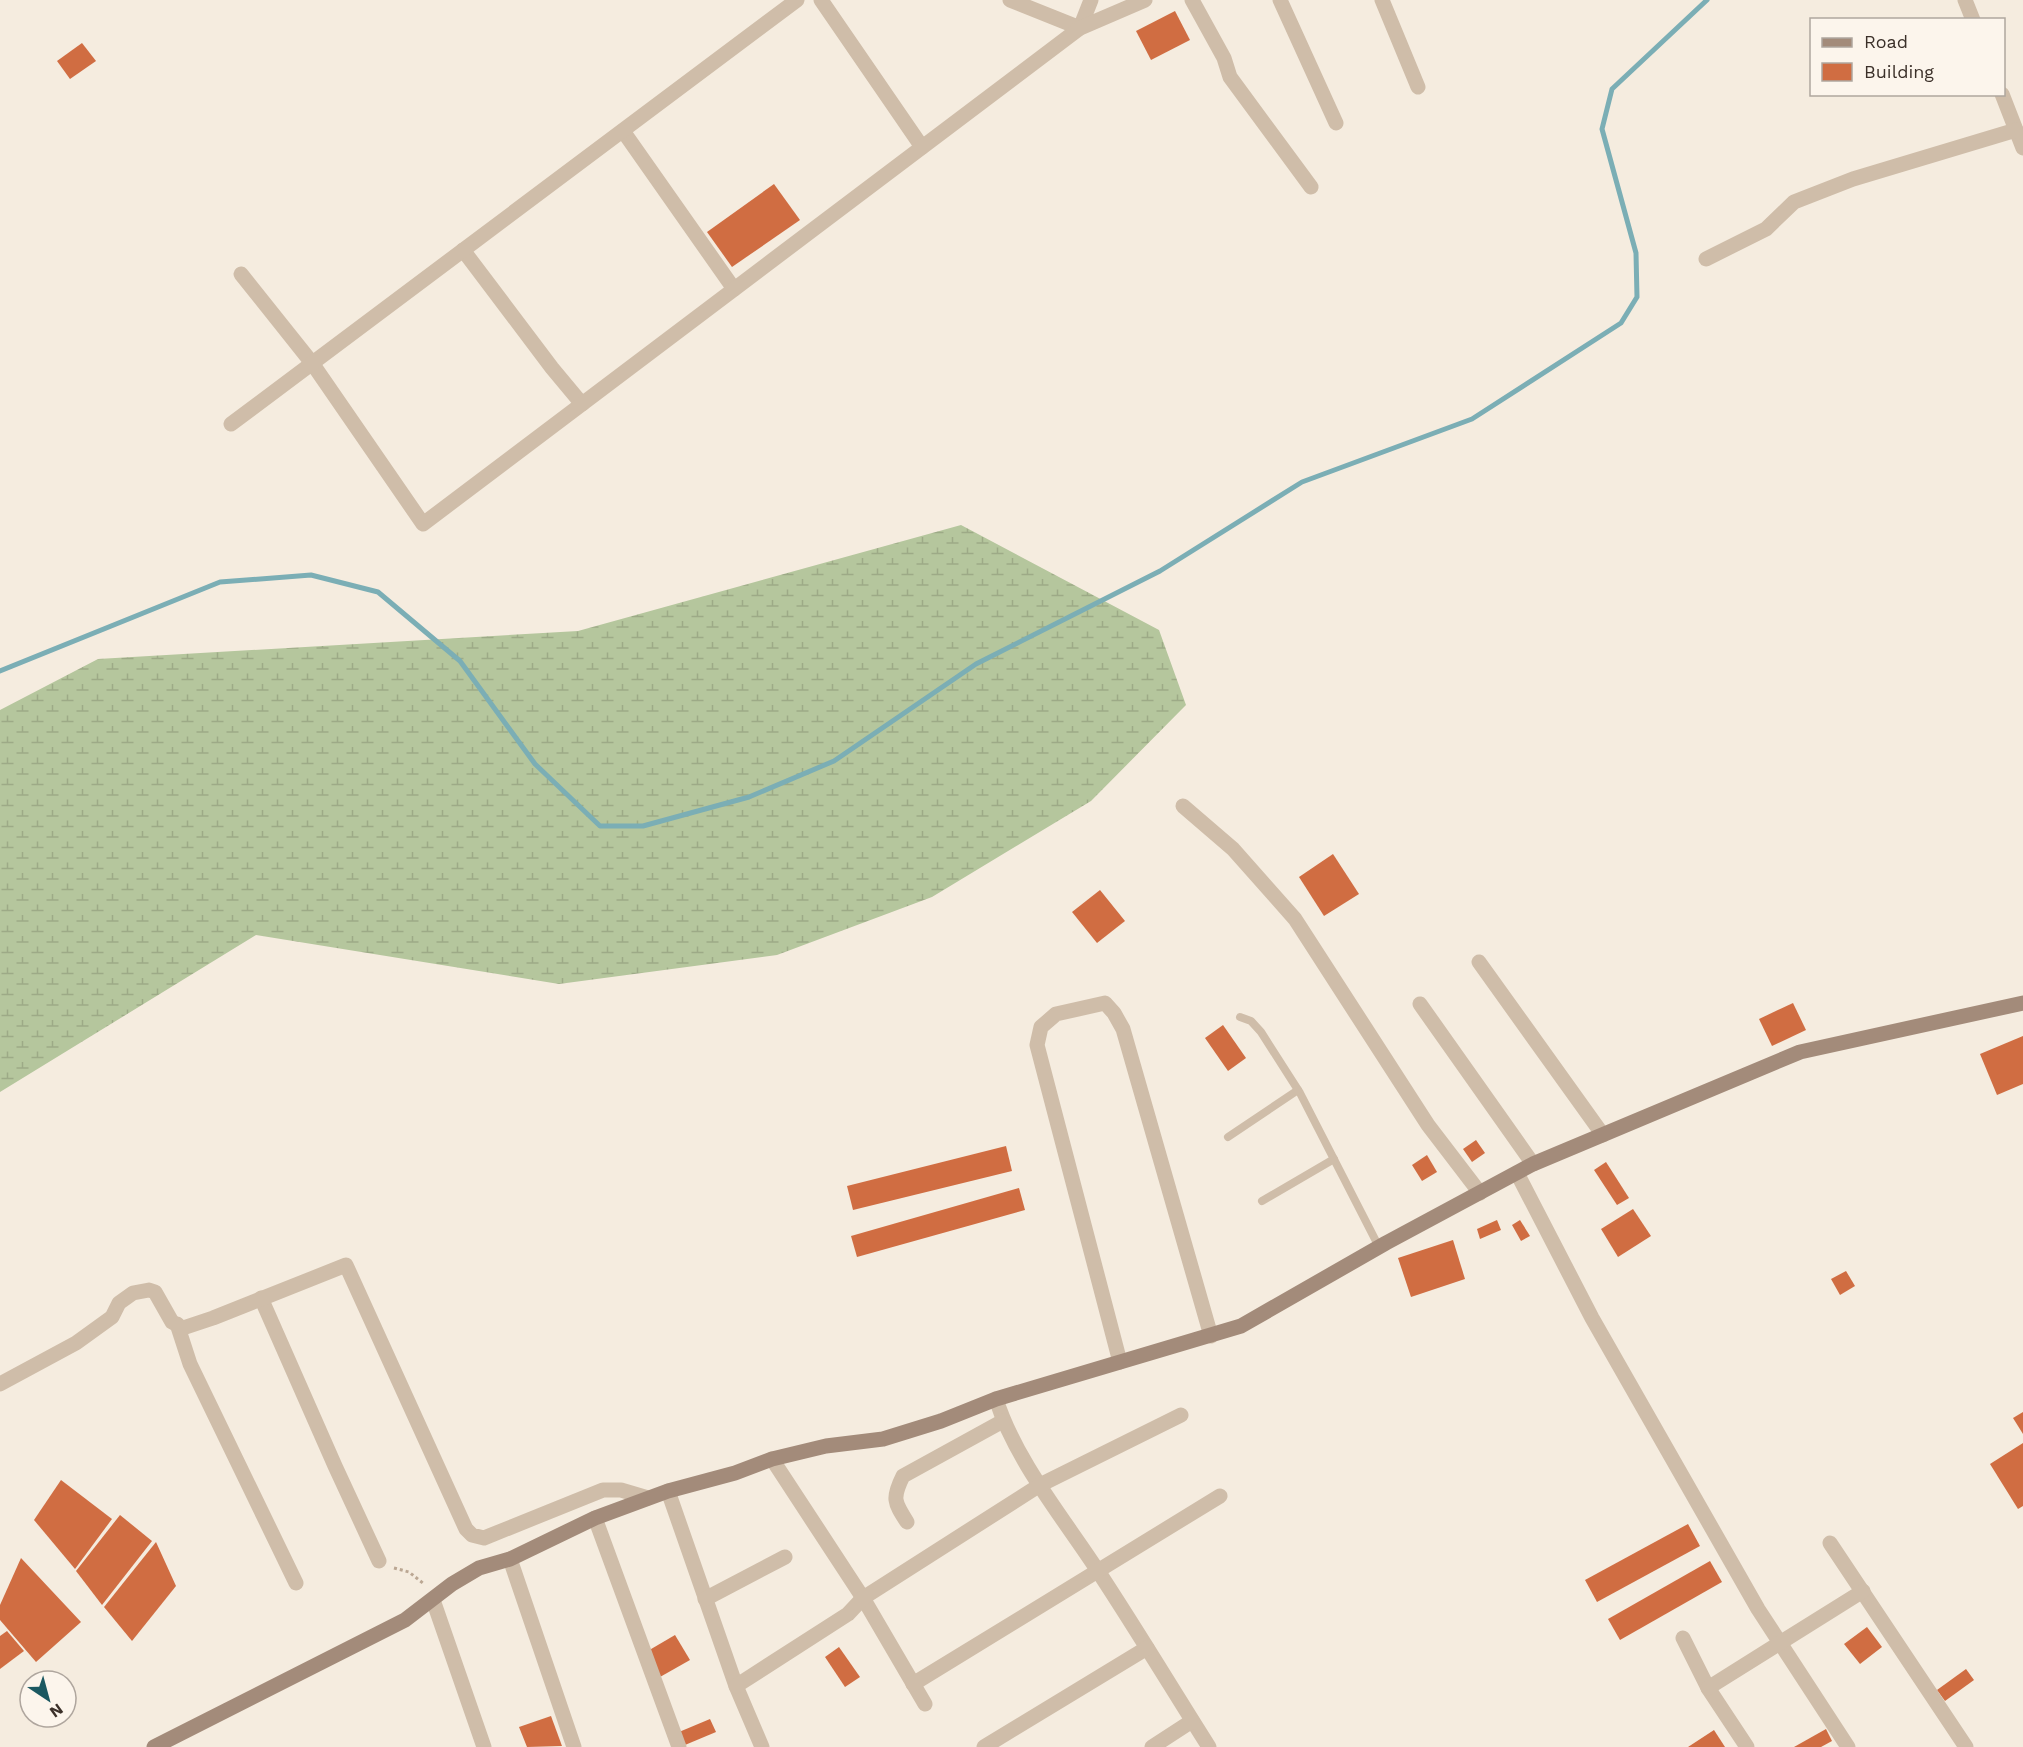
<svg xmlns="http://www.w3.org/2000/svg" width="2023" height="1747" viewBox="0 0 2023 1747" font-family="'Work Sans',sans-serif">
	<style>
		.wetland { fill: url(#wetland-marsh) }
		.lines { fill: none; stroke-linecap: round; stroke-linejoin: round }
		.stream { stroke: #7baeb5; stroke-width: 5 }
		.building { fill: #d06d42 }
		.path { stroke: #bba793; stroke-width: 3; stroke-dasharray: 3 3; stroke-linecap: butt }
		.lane { stroke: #cfbda9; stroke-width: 8 }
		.street { stroke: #cfbda9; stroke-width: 15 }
		.secondary { stroke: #a38b7a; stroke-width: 15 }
	</style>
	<defs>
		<pattern id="wetland-marsh" width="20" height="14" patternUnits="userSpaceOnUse" patternTransform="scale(1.5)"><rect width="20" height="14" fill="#b5c69d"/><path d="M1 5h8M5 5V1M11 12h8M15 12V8" fill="none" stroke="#9daa87"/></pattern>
	</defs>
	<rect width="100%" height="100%" fill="#f5ecdf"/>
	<polygon class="wetland" points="961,525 1159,630 1186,705 1091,801 932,897 777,955 559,984 256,935 0,1092 0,710 98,659 578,631"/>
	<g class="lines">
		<polyline class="stream" points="0,671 220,582 311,575 378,592 460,661 535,764 600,826 643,826 749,797 834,761 976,664 1160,571 1302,482 1472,419 1621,323 1637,297 1636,253 1602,129 1612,89 1707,0"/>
	</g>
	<g class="building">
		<polygon points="1175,11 1190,40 1151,60 1136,31"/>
		<polygon points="82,43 96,61 70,79 57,61"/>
		<polygon points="774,184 800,220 732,267 707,232"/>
		<polygon points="1333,854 1359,894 1324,916 1299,877"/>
		<polygon points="1100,890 1125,921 1097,943 1072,912"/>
		<polygon points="1793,1003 1806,1030 1772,1046 1759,1019"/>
		<polygon points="1223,1025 1246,1058 1228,1071 1205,1038"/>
		<polygon points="2023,1036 2023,1084 1997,1095 1980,1054"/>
		<polygon points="1476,1140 1485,1153 1472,1162 1463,1149"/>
		<polygon points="1006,1146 1012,1171 853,1210 847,1186"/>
		<polygon points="1427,1155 1437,1172 1422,1181 1412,1165"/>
		<polygon points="1606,1162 1629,1198 1617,1205 1594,1170"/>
		<polygon points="1019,1188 1025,1210 857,1257 851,1236"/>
		<polygon points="1633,1209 1651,1236 1618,1257 1601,1229"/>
		<polygon points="1497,1220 1501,1230 1480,1239 1477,1229"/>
		<polygon points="1520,1220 1530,1236 1521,1241 1512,1225"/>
		<polygon points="1453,1240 1465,1279 1411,1297 1398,1258"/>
		<polygon points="1846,1271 1855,1286 1840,1295 1831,1279"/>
		<polygon points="2023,1412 2023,1434 2013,1418"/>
		<polygon points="2023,1443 2023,1506 2018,1509 1990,1464"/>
		<polygon points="61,1480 112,1519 75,1569 34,1520"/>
		<polygon points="120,1515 152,1541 102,1605 76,1571"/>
		<polygon points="1688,1524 1700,1546 1597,1602 1585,1580"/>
		<polygon points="156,1542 176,1586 132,1641 104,1607"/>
		<polygon points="21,1558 81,1622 36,1662 0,1620 0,1605"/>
		<polygon points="1710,1561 1722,1582 1620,1640 1608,1619"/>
		<polygon points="1867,1627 1882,1647 1860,1664 1844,1644"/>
		<polygon points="7,1631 24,1651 0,1669 0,1636"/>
		<polygon points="675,1635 690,1660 660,1677 646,1652"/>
		<polygon points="839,1647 860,1677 845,1687 825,1657"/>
		<polygon points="1966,1669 1974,1680 1945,1701 1937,1690"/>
		<polygon points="551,1716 562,1746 527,1747 519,1727"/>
		<polygon points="710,1719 716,1732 685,1745 679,1732"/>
		<polygon points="1826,1729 1832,1741 1821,1747 1794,1747"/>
		<polygon points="1714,1730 1725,1747 1688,1747"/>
	</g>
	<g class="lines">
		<polyline class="path" points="394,1568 409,1572 424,1584"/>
		<g class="lane">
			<polyline points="1240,1017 1251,1021 1261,1032 1300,1093 1379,1247"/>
			<polyline points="1228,1137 1298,1090"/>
			<polyline points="1262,1201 1334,1159"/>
		</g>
		<g class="street">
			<polyline points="821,0 922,147"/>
			<polyline points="1010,0 1080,28 1091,0"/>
			<polyline points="1192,0 1224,58 1230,77 1311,187"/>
			<polyline points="1280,0 1336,123"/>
			<polyline points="1382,0 1418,87"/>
			<polyline points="1965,0 1973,20"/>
			<polyline points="2002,94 2023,148"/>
			<polyline points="623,131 734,289"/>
			<polyline points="463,250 552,368 582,404"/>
			<polyline points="1706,259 1766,229 1794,202 1853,179 2016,130"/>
			<polyline points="241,274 312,363 423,524 1080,28 1145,0"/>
			<polyline points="231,424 797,0"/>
			<polyline points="1183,806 1233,849 1295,919 1428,1125 1480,1193"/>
			<polyline points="1479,962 1603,1135"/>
			<polyline points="1420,1004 1533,1164"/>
			<polyline points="1517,1173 1592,1318 1758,1609 1848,1747"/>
			<polyline points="261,1298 335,1466 379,1561"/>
			<polyline points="177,1324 190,1364 296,1583"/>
			<polyline points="1120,1362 1037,1045 1041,1027 1056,1014 1105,1003 1114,1013 1123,1029 1211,1336"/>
			<polyline points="0,1384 76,1343 112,1317 119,1303 133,1293 149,1290 155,1292 172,1322 183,1328 213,1318 346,1265 466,1529 472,1535 484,1538 603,1490 621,1490 648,1498"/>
			<path d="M 996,1399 C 1015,1459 1061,1515 1096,1568 C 1135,1627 1171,1687 1209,1747"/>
			<polyline points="772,1459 863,1598 925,1704"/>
			<polyline points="668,1491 736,1686 762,1747"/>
			<polyline points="595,1518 679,1747"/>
			<path d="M 907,1522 C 894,1502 892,1498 903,1476 L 1003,1421"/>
			<polyline points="1830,1543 1966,1747"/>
			<polyline points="510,1559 574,1747"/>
			<polyline points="705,1599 785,1557"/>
			<polyline points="433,1600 484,1747"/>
			<polyline points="1683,1638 1708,1688 1747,1747"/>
			<polyline points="913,1684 1220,1496"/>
			<polyline points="736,1686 848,1614 863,1598 1040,1485 1181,1415"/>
			<polyline points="1708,1688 1863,1591"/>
			<polyline points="984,1747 1147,1648"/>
			<polyline points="1152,1747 1192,1721"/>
		</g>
		<polyline class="secondary" points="154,1747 405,1620 452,1584 479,1568 510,1559 595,1518 668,1491 735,1473 772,1459 826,1446 883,1439 941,1421 996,1399 1241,1326 1386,1243 1533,1164 1800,1052 2023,1003"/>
	</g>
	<rect x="1810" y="18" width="195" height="78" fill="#fcf5ec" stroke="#afa69e" stroke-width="1.5"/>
	<rect x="1822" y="38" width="30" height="9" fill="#a38b7a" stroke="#afa69e" stroke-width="1.5"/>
	<text x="1864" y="48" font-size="18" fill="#3b3029">Road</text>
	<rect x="1822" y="63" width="30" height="18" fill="#d06d42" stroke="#afa69e" stroke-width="1.5"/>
	<text x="1864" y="78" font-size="18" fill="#3b3029">Building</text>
	<g transform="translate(48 1699) rotate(144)"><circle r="28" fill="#fcf5ec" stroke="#afa69e" stroke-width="1.5"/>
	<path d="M0-4.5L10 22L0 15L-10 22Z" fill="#1b5861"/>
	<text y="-9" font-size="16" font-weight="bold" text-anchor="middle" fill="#3b3029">N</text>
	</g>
</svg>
